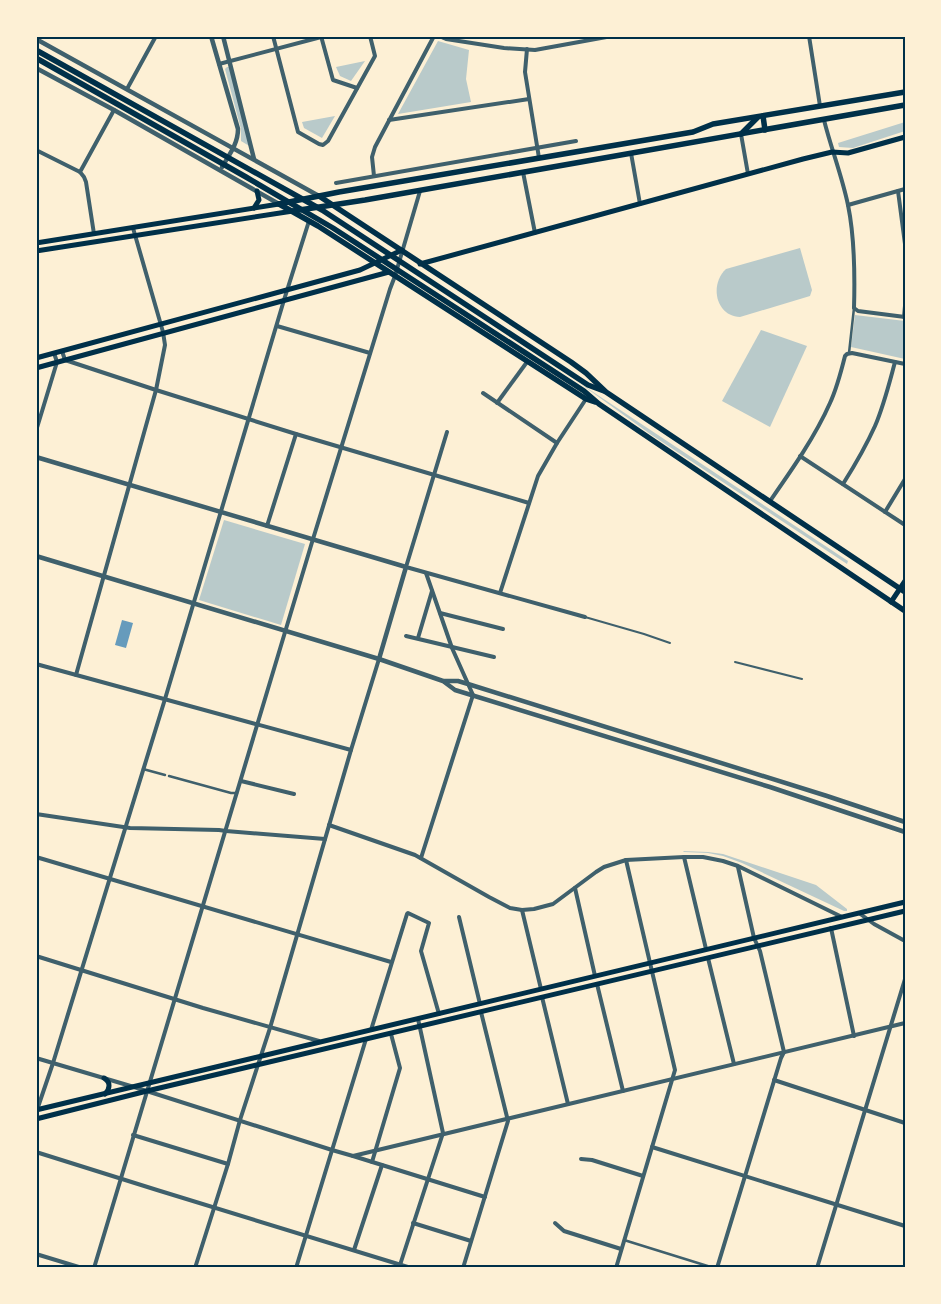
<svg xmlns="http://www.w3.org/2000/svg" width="941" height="1304" viewBox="0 0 941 1304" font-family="Commissioner,sans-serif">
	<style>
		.green { fill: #b9caca }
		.water { fill: #669bbc }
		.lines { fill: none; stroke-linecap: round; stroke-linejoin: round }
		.service { stroke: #3f606c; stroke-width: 2 }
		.pedestrian { stroke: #3f606c; stroke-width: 2.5 }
		.minor { stroke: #3f606c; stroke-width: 4 }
		.tertiary { stroke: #3f606c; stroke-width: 4.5 }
		.secondary { stroke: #003049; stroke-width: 5 }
		.primary { stroke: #003049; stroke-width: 5.5 }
		.neatline { fill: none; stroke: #003049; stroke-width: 2 }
	</style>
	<rect width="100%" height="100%" fill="#fdf0d5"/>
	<g class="green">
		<polygon points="438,41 469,50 466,79 471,102 398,114"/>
		<polygon points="365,61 351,81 340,76 336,67"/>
		<polygon points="227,67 229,67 251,147 241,141 241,129 225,69"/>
		<polygon points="335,116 322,138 304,128 302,122"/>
		<polygon points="905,122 905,131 853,148 839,147 838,143"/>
		<path d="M 800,248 L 812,290 L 810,296 L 740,317 C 716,316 709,285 726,269 Z"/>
		<polygon points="855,315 905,321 905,359 851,347"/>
		<polygon points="761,330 807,346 770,427 722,401"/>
		<polygon points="578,382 848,561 847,564 650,434"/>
		<polygon points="224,520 305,544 281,625 199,600"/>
		<polygon points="683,851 708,852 723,854 816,885 847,909 847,911 844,911 742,863 723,856 708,853 684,852"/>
	</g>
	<polygon class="water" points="122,620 133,623 126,648 115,645"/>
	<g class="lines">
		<g class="service">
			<polyline points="585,617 644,634 670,643"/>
			<polyline points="735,662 802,679"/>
		</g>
		<g class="pedestrian">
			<polyline points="896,37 902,36"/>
			<polyline points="849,353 854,308"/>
			<polyline points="143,769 165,775"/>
			<polyline points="169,776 231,793 237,793"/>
			<polyline points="624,1240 714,1268"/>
		</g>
		<g class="minor">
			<polyline points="273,36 298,132 319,144 323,145 328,141 375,56 370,36"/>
			<polyline points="321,36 333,80 357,88"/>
			<polyline points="439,36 446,39 504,48 535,50 612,36"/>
			<polyline points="809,36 820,106"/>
			<polyline points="527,49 525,72 539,158"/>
			<polyline points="219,64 325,36"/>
			<polyline points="127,89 156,36"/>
			<polyline points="389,120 529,99"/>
			<path d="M 824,120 C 831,148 842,176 848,205 C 855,239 855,274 854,308 L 858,311 L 905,317"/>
			<polyline points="741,134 748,174"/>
			<polyline points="36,150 80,172"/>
			<polyline points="631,153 640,204"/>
			<polyline points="523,172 535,233"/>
			<polyline points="374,176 372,157 375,147 434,36"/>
			<polyline points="336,183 576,141"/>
			<polyline points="898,191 905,244"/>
			<polyline points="848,205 905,189"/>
			<polyline points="94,234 86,182 84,177 80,172 114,110"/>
			<polyline points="904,317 905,306"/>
			<polyline points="277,326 370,353"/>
			<polyline points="62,351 65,360 156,390 296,434 529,503"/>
			<polyline points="483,393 557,443"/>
			<polyline points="497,403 527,362"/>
			<polyline points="36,431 57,362 54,353"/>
			<polyline points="447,432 406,567 585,617"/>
			<polyline points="800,456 905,525"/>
			<path d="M 843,484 C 855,465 866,446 875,426 C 884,405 889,384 895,362"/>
			<path d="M 770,501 C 791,471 815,437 830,403 C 837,388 841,372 845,356 L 847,354 L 852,353 L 905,364"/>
			<polyline points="885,512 905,479"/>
			<polyline points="267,526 296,434"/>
			<polyline points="500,593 538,476 557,443 586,399"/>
			<polyline points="440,613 503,629"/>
			<polyline points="406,636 494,657"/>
			<polyline points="418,638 432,591"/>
			<polyline points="36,664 351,750"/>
			<polyline points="76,675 156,390 165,345 163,332 133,228"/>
			<polyline points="241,781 294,794"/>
			<polyline points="36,814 130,828 219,830 226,831 325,839"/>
			<polyline points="329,825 415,855 489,897 510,908 522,910 534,909 553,904 596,872 604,867 626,860 684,857 703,857 723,861 738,866 842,917"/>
			<polyline points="36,857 391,962"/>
			<polyline points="684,857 706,949"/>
			<polyline points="421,858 473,695 452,648 426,573"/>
			<polyline points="575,888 595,976"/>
			<polyline points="522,910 541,989"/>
			<polyline points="859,913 874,924 905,941"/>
			<polyline points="459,917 480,1004"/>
			<polyline points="831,928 854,1036"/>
			<polyline points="36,956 203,1008 319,1041"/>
			<polyline points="708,958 734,1064"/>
			<polyline points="597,984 623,1091"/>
			<polyline points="542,997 568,1104"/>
			<polyline points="371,1030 407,914 408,913 429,923 421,951 439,1014"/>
			<polyline points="36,1058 134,1087 332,1150 353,1156 485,1197"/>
			<polyline points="774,1080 905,1123"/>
			<polyline points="37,1110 53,1063 165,699 284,300 309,221"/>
			<polyline points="133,1135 228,1164"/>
			<polyline points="652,1147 905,1226"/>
			<polyline points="36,1152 157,1190 411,1268"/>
			<polyline points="353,1156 905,1023"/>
			<polyline points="581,1159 592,1160 643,1176"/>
			<polyline points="372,1162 400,1068 391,1034"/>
			<polyline points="413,1223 471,1241"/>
			<polyline points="555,1223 564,1231 621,1249"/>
			<polyline points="354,1250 382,1165"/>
			<polyline points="36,1254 82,1268"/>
			<polyline points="94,1268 313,539 390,289 395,276 420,191"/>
			<polyline points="195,1268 228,1164 240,1120 270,1028 351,750 379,659"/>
			<polyline points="296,1268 366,1039"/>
			<polyline points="399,1268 443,1133 418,1019"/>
			<polyline points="463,1268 508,1121 481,1012"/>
			<polyline points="616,1268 675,1070 626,860"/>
			<polyline points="717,1268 781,1058 784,1052 760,951 754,938 738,867"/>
			<polyline points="817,1268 905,979"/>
		</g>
		<g class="tertiary">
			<path d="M 211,36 L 238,129 C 238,144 229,155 222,167"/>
			<polyline points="223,36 254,159"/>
			<polyline points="36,39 319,196"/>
			<polyline points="36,68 114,110 279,204"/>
			<polyline points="36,457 406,567 379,659"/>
			<polyline points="36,556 379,659 443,681 455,690 770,787 905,832"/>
			<polyline points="444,681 458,681 468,684 827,796 905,822"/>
		</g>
		<g class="secondary">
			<polyline points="254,208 259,200 257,191"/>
			<polyline points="36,243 279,204"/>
			<polyline points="36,251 293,211"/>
			<polyline points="420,264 803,159 832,152 848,153 905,137"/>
			<polyline points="36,358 360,270 402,250"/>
			<polyline points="36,368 389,272"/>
			<polyline points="891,602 905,581"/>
			<path d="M 104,1078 C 111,1082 110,1089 105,1094"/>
			<polyline points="36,1110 905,902"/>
			<polyline points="36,1119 147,1091 905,911"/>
		</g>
		<g class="primary">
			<polyline points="36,50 322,210 588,385 604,391"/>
			<polyline points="36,58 246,177 333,228 584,391 599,404 905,611"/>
			<polyline points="763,116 765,130"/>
			<polyline points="741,134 758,117"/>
			<polyline points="319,196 571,362 586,373 606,392 905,592"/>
			<polyline points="279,204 339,192 693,132 713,124 905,92"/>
			<polyline points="279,204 318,226 586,399 595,402"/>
			<polyline points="293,211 365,200 905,105"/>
		</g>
	</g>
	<rect width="941" height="1304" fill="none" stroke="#fdf0d5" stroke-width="75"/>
	<rect x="38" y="38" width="866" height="1228" class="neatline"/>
</svg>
